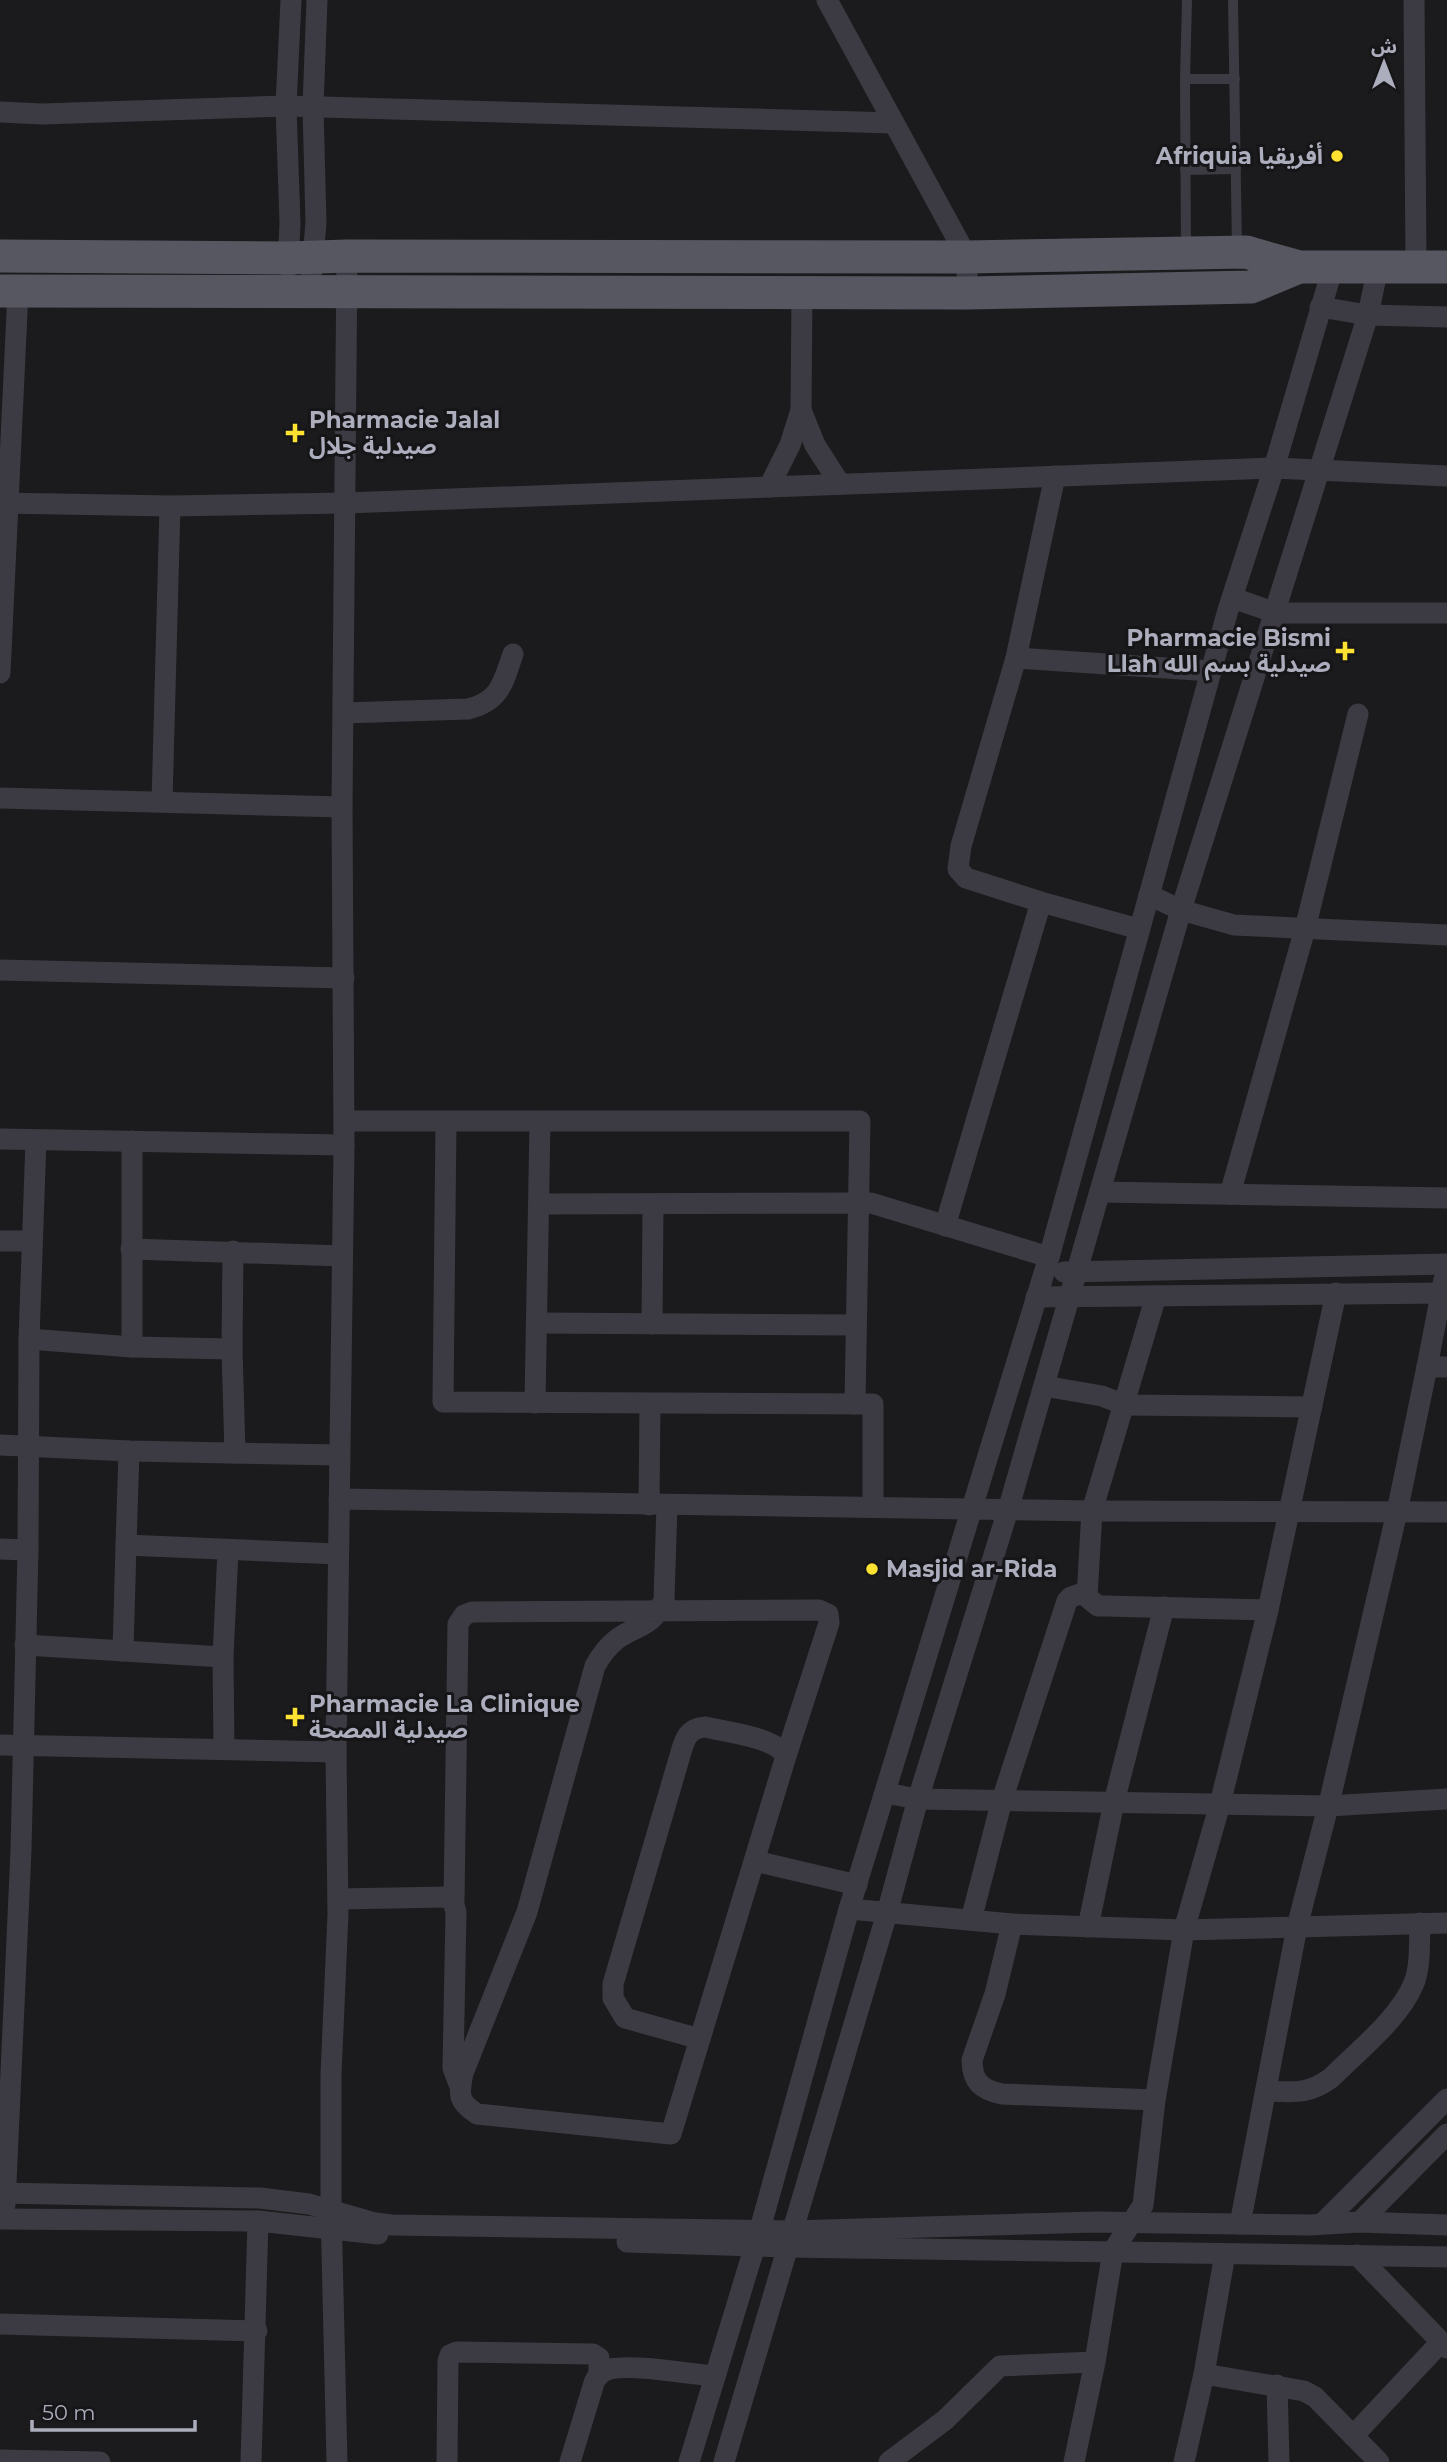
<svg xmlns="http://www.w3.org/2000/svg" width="1447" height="2462" viewBox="0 0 1447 2462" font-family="Montserrat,'Noto Sans Arabic',sans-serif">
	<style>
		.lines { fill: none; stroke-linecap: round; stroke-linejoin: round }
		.service { stroke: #3c3b43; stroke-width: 10 }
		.minor { stroke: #3c3b43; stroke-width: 21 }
		.primary { stroke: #575762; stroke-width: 33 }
		.poi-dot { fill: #fde232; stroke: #161518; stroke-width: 2.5 }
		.labels { text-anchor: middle; stroke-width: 6; stroke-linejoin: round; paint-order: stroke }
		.poi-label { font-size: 23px; font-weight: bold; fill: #acaebd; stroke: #161518; text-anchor: start }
	</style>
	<rect width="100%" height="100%" fill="#1b1b1d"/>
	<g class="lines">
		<g class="service">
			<polyline points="1233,0 1237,249"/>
			<polyline points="1185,79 1235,79"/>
			<polyline points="1185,170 1236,169"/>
			<polyline points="1186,251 1185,79 1187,0"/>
		</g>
		<g class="minor">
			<polyline points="827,0 967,257 967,293"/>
			<polyline points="1414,0 1416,266"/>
			<polyline points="0,112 42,114 286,106 894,123"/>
			<polyline points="288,267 290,223 286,106 291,0"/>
			<polyline points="310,291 316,223 313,107 317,0"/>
			<polyline points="1320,307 1368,315 1447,317"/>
			<polyline points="801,410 815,445 840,484"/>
			<polyline points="1055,476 1016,658 961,846 958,869 966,878 1041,902 1139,929"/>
			<polyline points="769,487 790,445 801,410 802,292"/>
			<polyline points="0,503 170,506 346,503 1274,468 1447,476"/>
			<polyline points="1233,598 1276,613 1447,613"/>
			<polyline points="1016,658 1211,671"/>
			<polyline points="0,673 18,291"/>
			<path d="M 344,713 L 468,709 C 501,701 503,682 513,654"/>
			<polyline points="0,798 342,807"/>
			<polyline points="162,802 170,506"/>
			<polyline points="1149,895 1181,910 1234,925 1447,935"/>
			<polyline points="0,970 344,978"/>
			<polyline points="344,1121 860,1121 855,1404"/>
			<polyline points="446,1122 443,1402 873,1404 873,1507"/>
			<polyline points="0,1139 344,1145"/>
			<polyline points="132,1141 132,1347"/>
			<polyline points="1100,1192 1447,1198"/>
			<polyline points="1230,1194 1305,929 1358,714"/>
			<polyline points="540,1204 871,1203 1049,1257"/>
			<polyline points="945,1226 1041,902"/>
			<polyline points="0,1241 32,1241"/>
			<polyline points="131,1249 342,1256"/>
			<polyline points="233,1251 232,1349 235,1453"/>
			<polyline points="1064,1272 1447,1264"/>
			<polyline points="1444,1279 1427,1367 1447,1367"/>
			<polyline points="1156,1296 1092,1511 1087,1597 1098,1606 1105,1606 1268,1610"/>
			<polyline points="1036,1297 1447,1293"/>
			<polyline points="538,1323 856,1325"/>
			<polyline points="652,1324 653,1204"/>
			<polyline points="29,1339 132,1347 232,1349"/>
			<polyline points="1044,1386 1102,1396 1125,1405 1312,1407"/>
			<polyline points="535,1403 540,1122"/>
			<polyline points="0,1445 129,1451 339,1455"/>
			<polyline points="129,1451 126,1545 338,1554"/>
			<polyline points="339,1499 1092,1511 1447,1512"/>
			<polyline points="649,1505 650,1404"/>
			<polyline points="0,1549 28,1550"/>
			<polyline points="25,1645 223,1657 224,1749"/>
			<polyline points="123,1651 126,1545"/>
			<polyline points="223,1657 228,1550"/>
			<polyline points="0,1745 336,1752"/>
			<polyline points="885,1793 918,1799 1328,1806 1447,1799"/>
			<polyline points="755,1861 857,1885"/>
			<polyline points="338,1899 447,1897 452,1898 456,1912 453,2068 459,2084"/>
			<path d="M 454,1901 L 458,1624 L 464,1615 L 472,1612 L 819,1610 L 828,1614 L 829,1623 L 786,1756 L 671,2134 L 477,2114 C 457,2101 459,2095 463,2073 L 527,1912 L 595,1666 C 601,1655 607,1647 617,1639 C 637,1625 653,1627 664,1600 L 667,1505"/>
			<polyline points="849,1909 1012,1924 1184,1930 1447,1923"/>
			<polyline points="971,1920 1002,1800 1067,1601 1071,1597 1086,1592"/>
			<path d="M 1012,1924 L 995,1994 L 972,2060 C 972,2082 982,2090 1002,2094 L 1155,2100"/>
			<polyline points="1088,1927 1114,1802 1164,1607"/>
			<path d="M 700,2039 L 625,2018 L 613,1998 L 613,1984 L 679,1759 C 684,1742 686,1728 705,1727 C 726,1732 775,1737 786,1756"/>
			<path d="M 1266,2091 C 1293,2092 1308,2095 1331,2078 C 1358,2051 1400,2018 1414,1983 C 1421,1965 1419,1942 1420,1923"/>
			<polyline points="0,2193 260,2198 309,2204 375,2223 392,2225 791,2231 1096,2222 1310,2225 1360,2222 1447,2225"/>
			<polyline points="5,2205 21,1850 28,1550 29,1339 36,1140"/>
			<polyline points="0,2219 258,2221 378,2234"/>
			<polyline points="1360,2222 1447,2134"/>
			<polyline points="1323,2223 1447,2099"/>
			<polyline points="1240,2224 1297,1927 1331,1795 1397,1512 1427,1367"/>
			<polyline points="627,2242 787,2247 1447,2257"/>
			<polyline points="1357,2255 1447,2348"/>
			<polyline points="0,2324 257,2331"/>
			<polyline points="1204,2374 1304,2391 1315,2397 1379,2462"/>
			<polyline points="1277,2385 1279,2462"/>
			<polyline points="1353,2436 1441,2342"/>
			<polyline points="0,2460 100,2462"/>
			<polyline points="251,2462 258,2221"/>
			<polyline points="337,2462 331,2209 331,2074 338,1914 336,1752 344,1145 342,807 347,256"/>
			<polyline points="447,2462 448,2361 450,2355 457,2352 593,2354 599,2358 599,2374"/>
			<path d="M 570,2462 L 594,2383 C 597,2375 602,2371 610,2369 C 637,2364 686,2374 715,2376"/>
			<polyline points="689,2462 760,2229 849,1909 1049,1257 1228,610 1274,468 1333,267"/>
			<polyline points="724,2462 887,1913 918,1799 1008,1510 1181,910 1368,315 1378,267"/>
			<polyline points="889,2462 945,2420 1000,2366 1095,2362"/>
			<polyline points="1074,2462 1095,2362 1113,2251 1143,2205 1155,2100 1184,1930 1220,1804 1268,1610 1336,1293"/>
			<polyline points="1184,2462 1204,2374 1225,2254"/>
		</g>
		<g class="primary">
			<polyline points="0,256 289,258 347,256 967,257 1246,252 1299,267 1447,267"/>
			<polyline points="0,291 967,293 1251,287 1299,267"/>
		</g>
	</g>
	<g class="poi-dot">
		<circle cx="1337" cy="156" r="7"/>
		<path d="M291.5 422.5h7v7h7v7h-7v7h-7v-7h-7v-7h7z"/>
		<path d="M1341.5 640.5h7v7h7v7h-7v7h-7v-7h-7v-7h7z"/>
		<circle cx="872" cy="1569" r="7"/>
		<path d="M291.5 1706.5h7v7h7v7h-7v7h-7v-7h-7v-7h7z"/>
	</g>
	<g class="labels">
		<g class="poi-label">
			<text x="1323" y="164" text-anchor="end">Afriquia أفريقيا</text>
			<text x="309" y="428">Pharmacie Jalal<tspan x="309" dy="26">صيدلية جلال</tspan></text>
			<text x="1331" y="646" text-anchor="end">Pharmacie Bismi<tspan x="1331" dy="26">Llah صيدلية بسم الله</tspan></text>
			<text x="886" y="1577">Masjid ar-Rida</text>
			<text x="309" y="1712">Pharmacie La Clinique<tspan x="309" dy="26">صيدلية المصحة</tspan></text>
		</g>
	</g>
	<g transform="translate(1384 63)" stroke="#161518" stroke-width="5" paint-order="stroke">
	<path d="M0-5L12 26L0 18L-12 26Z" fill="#acaebd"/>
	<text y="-10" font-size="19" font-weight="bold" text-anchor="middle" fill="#acaebd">ش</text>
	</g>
	<path d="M32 2420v10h163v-10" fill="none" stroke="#acaebd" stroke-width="3.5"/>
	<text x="42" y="2420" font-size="21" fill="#acaebd" stroke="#161518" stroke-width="5" paint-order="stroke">50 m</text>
</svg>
